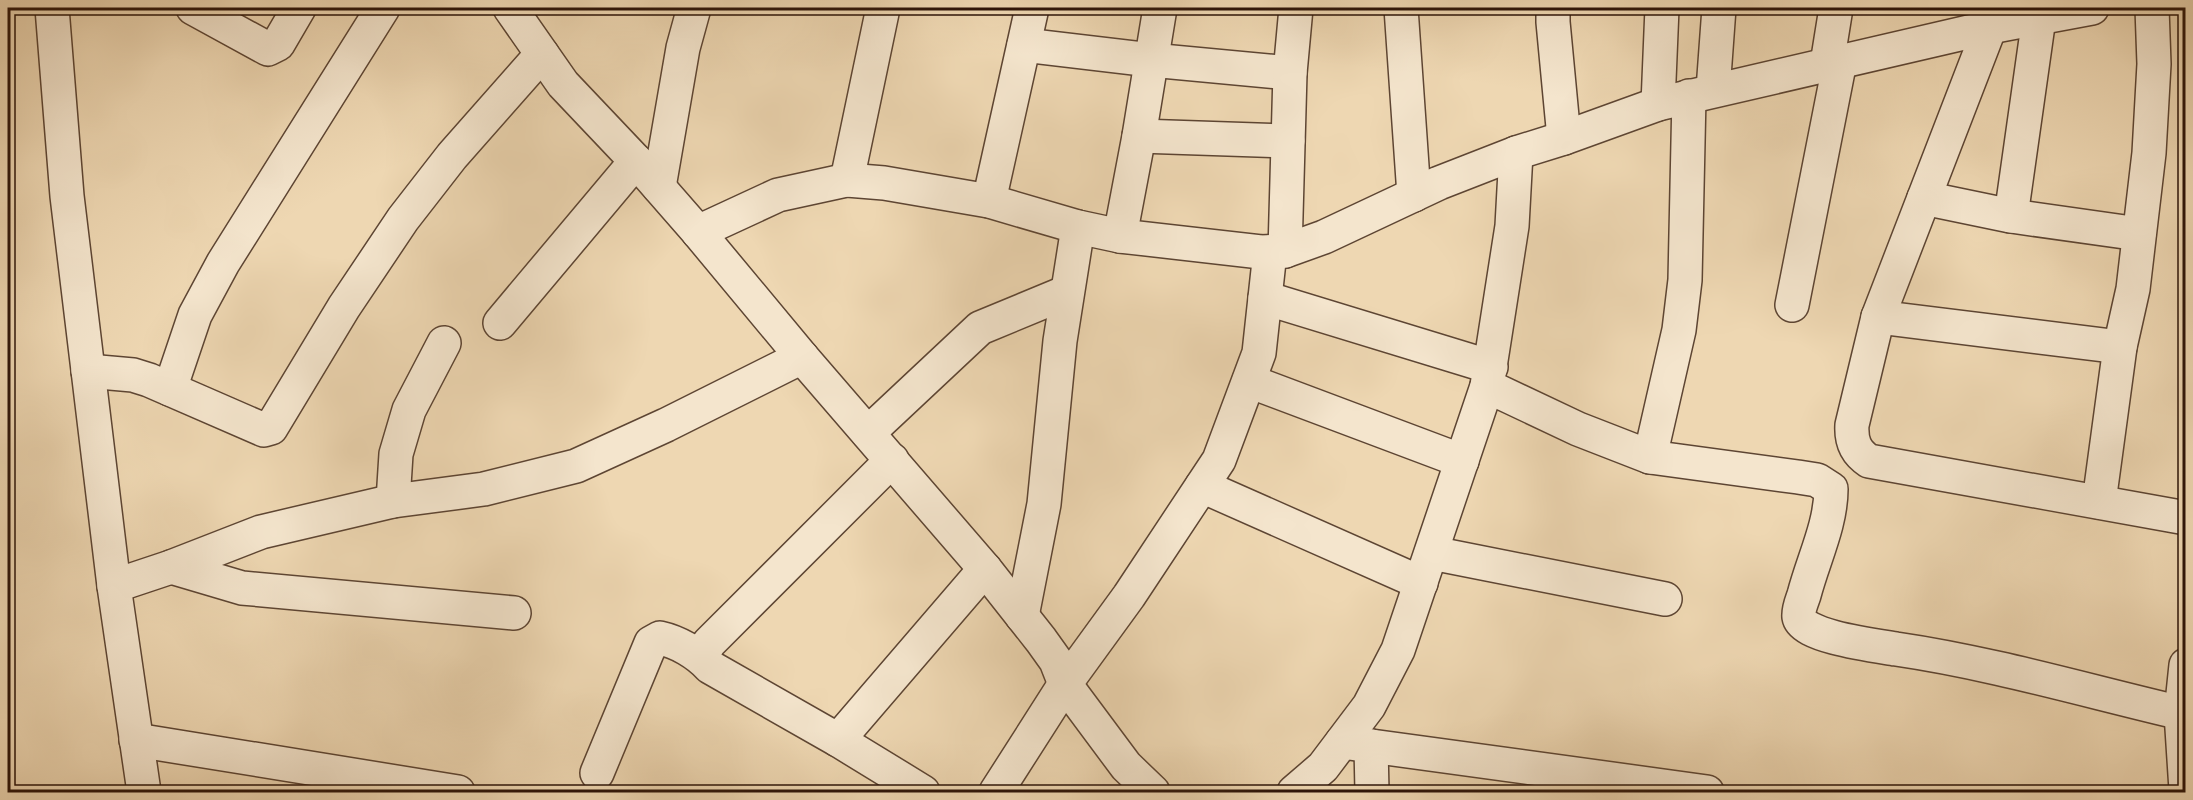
<svg xmlns="http://www.w3.org/2000/svg" width="2193" height="800" viewBox="0 0 2193 800" font-family="'Gentium Book Plus',serif">
	<style>
		.lines { fill: none; stroke-linecap: round; stroke-linejoin: round }
		.minor-casing { stroke: #5d4533; stroke-width: 36 }
		.minor { stroke: #f4e5cd; stroke-width: 33 }
	</style>
	<rect width="100%" height="100%" fill="#eed7b2"/>
	<filter id="stains"><feTurbulence type="fractalNoise" baseFrequency=".00333" numOctaves="4"/><feColorMatrix values="0 0 0 0 .2 0 0 0 0 .09 0 0 0 0 .02 0 0 0 .5 -.17"/></filter>
	<radialGradient id="worn" r=".72"><stop offset=".6" stop-color="#630" stop-opacity="0"/><stop offset="1" stop-color="#630" stop-opacity=".3"/></radialGradient>
	<g class="lines">
		<g class="minor-casing">
			<g id="minor">
				<polyline points="52,8 67,196 114,586 144,792"/>
				<polyline points="193,8 268,49 278,44 299,8"/>
				<polyline points="510,8 563,84 636,161 698,232 802,357 985,569 1041,640 1056,661 1065,684 1126,766 1153,792"/>
				<polyline points="1401,8 1414,195"/>
				<polyline points="1553,8 1553,22 1564,138"/>
				<path d="M 1989,11 L 1990,27 L 1878,317 L 1852,425 C 1851,441 1855,452 1869,461 L 2186,518"/>
				<polyline points="1024,45 1151,60 1290,73"/>
				<polyline points="1827,64 1836,8"/>
				<polyline points="1713,90 1719,8"/>
				<polyline points="1658,104 1662,8"/>
				<polyline points="1139,136 1288,141"/>
				<polyline points="847,180 883,8"/>
				<polyline points="659,187 683,48 694,8"/>
				<polyline points="1924,198 2011,216 2139,234"/>
				<polyline points="989,201 1032,8"/>
				<polyline points="2011,216 2039,18"/>
				<polyline points="698,232 778,195 847,180 884,183 989,201 1078,227 1120,236 1261,252 1285,251 1324,237 1439,183 1516,153 1564,138 1658,104 1990,27 2092,8"/>
				<polyline points="1120,236 1139,136 1160,8"/>
				<polyline points="1285,251 1290,73 1296,8"/>
				<polyline points="1265,298 1491,367"/>
				<polyline points="1792,305 1840,61"/>
				<polyline points="1878,317 2120,347"/>
				<polyline points="500,323 636,161"/>
				<polyline points="88,371 133,375 149,380 264,430 271,428 344,307 403,219 452,156 542,54"/>
				<polyline points="1249,381 1462,461"/>
				<path d="M 1487,386 L 1578,429 L 1650,457 L 1798,477 L 1817,480 L 1831,489 C 1831,525 1813,560 1804,595 C 1802,601 1798,610 1799,617 C 1802,637 1879,646 1896,649 C 1992,663 2087,691 2181,713"/>
				<polyline points="170,389 195,315 223,263 383,8"/>
				<polyline points="868,433 980,328 1067,292"/>
				<polyline points="1650,457 1679,330 1685,280 1689,96"/>
				<polyline points="1202,486 1421,583"/>
				<polyline points="393,501 396,454 409,410 444,343"/>
				<polyline points="2099,502 2120,347 2133,289 2149,153 2154,64 2152,8"/>
				<polyline points="1432,553 1665,599"/>
				<polyline points="171,567 242,588 514,613"/>
				<polyline points="114,586 171,567 261,532 393,501 484,489 576,466 666,425 802,357"/>
				<polyline points="1022,616 1044,504 1060,341 1078,227"/>
				<polyline points="701,657 709,643 892,460"/>
				<polyline points="2186,665 2181,713 2186,790"/>
				<polyline points="136,740 458,792"/>
				<polyline points="838,740 985,569"/>
				<polyline points="1342,742 1707,792"/>
				<polyline points="1371,746 1372,792"/>
				<path d="M 597,773 L 651,643 L 660,638 C 678,642 697,653 710,667 L 838,740 L 923,792"/>
				<polyline points="996,792 1065,684 1129,596 1219,460 1259,353 1270,252"/>
				<polyline points="1294,792 1323,767 1369,706 1398,650 1487,386 1512,226 1516,153"/>
			</g>
		</g>
		<use href="#minor" class="minor"/>
	</g>
	<rect width="2193" height="800" fill="none" stroke="#eed7b2" stroke-width="30"/>
	<rect x="9" y="9" width="2175" height="782" fill="none" stroke="#2d1409" stroke-width="3"/>
	<rect x="15" y="15" width="2163" height="770" fill="none" stroke="#2d1409" stroke-width="1.5"/>
	<rect width="100%" height="100%" filter="url(#stains)"/>
	<rect width="100%" height="100%" fill="url(#worn)"/>
</svg>
